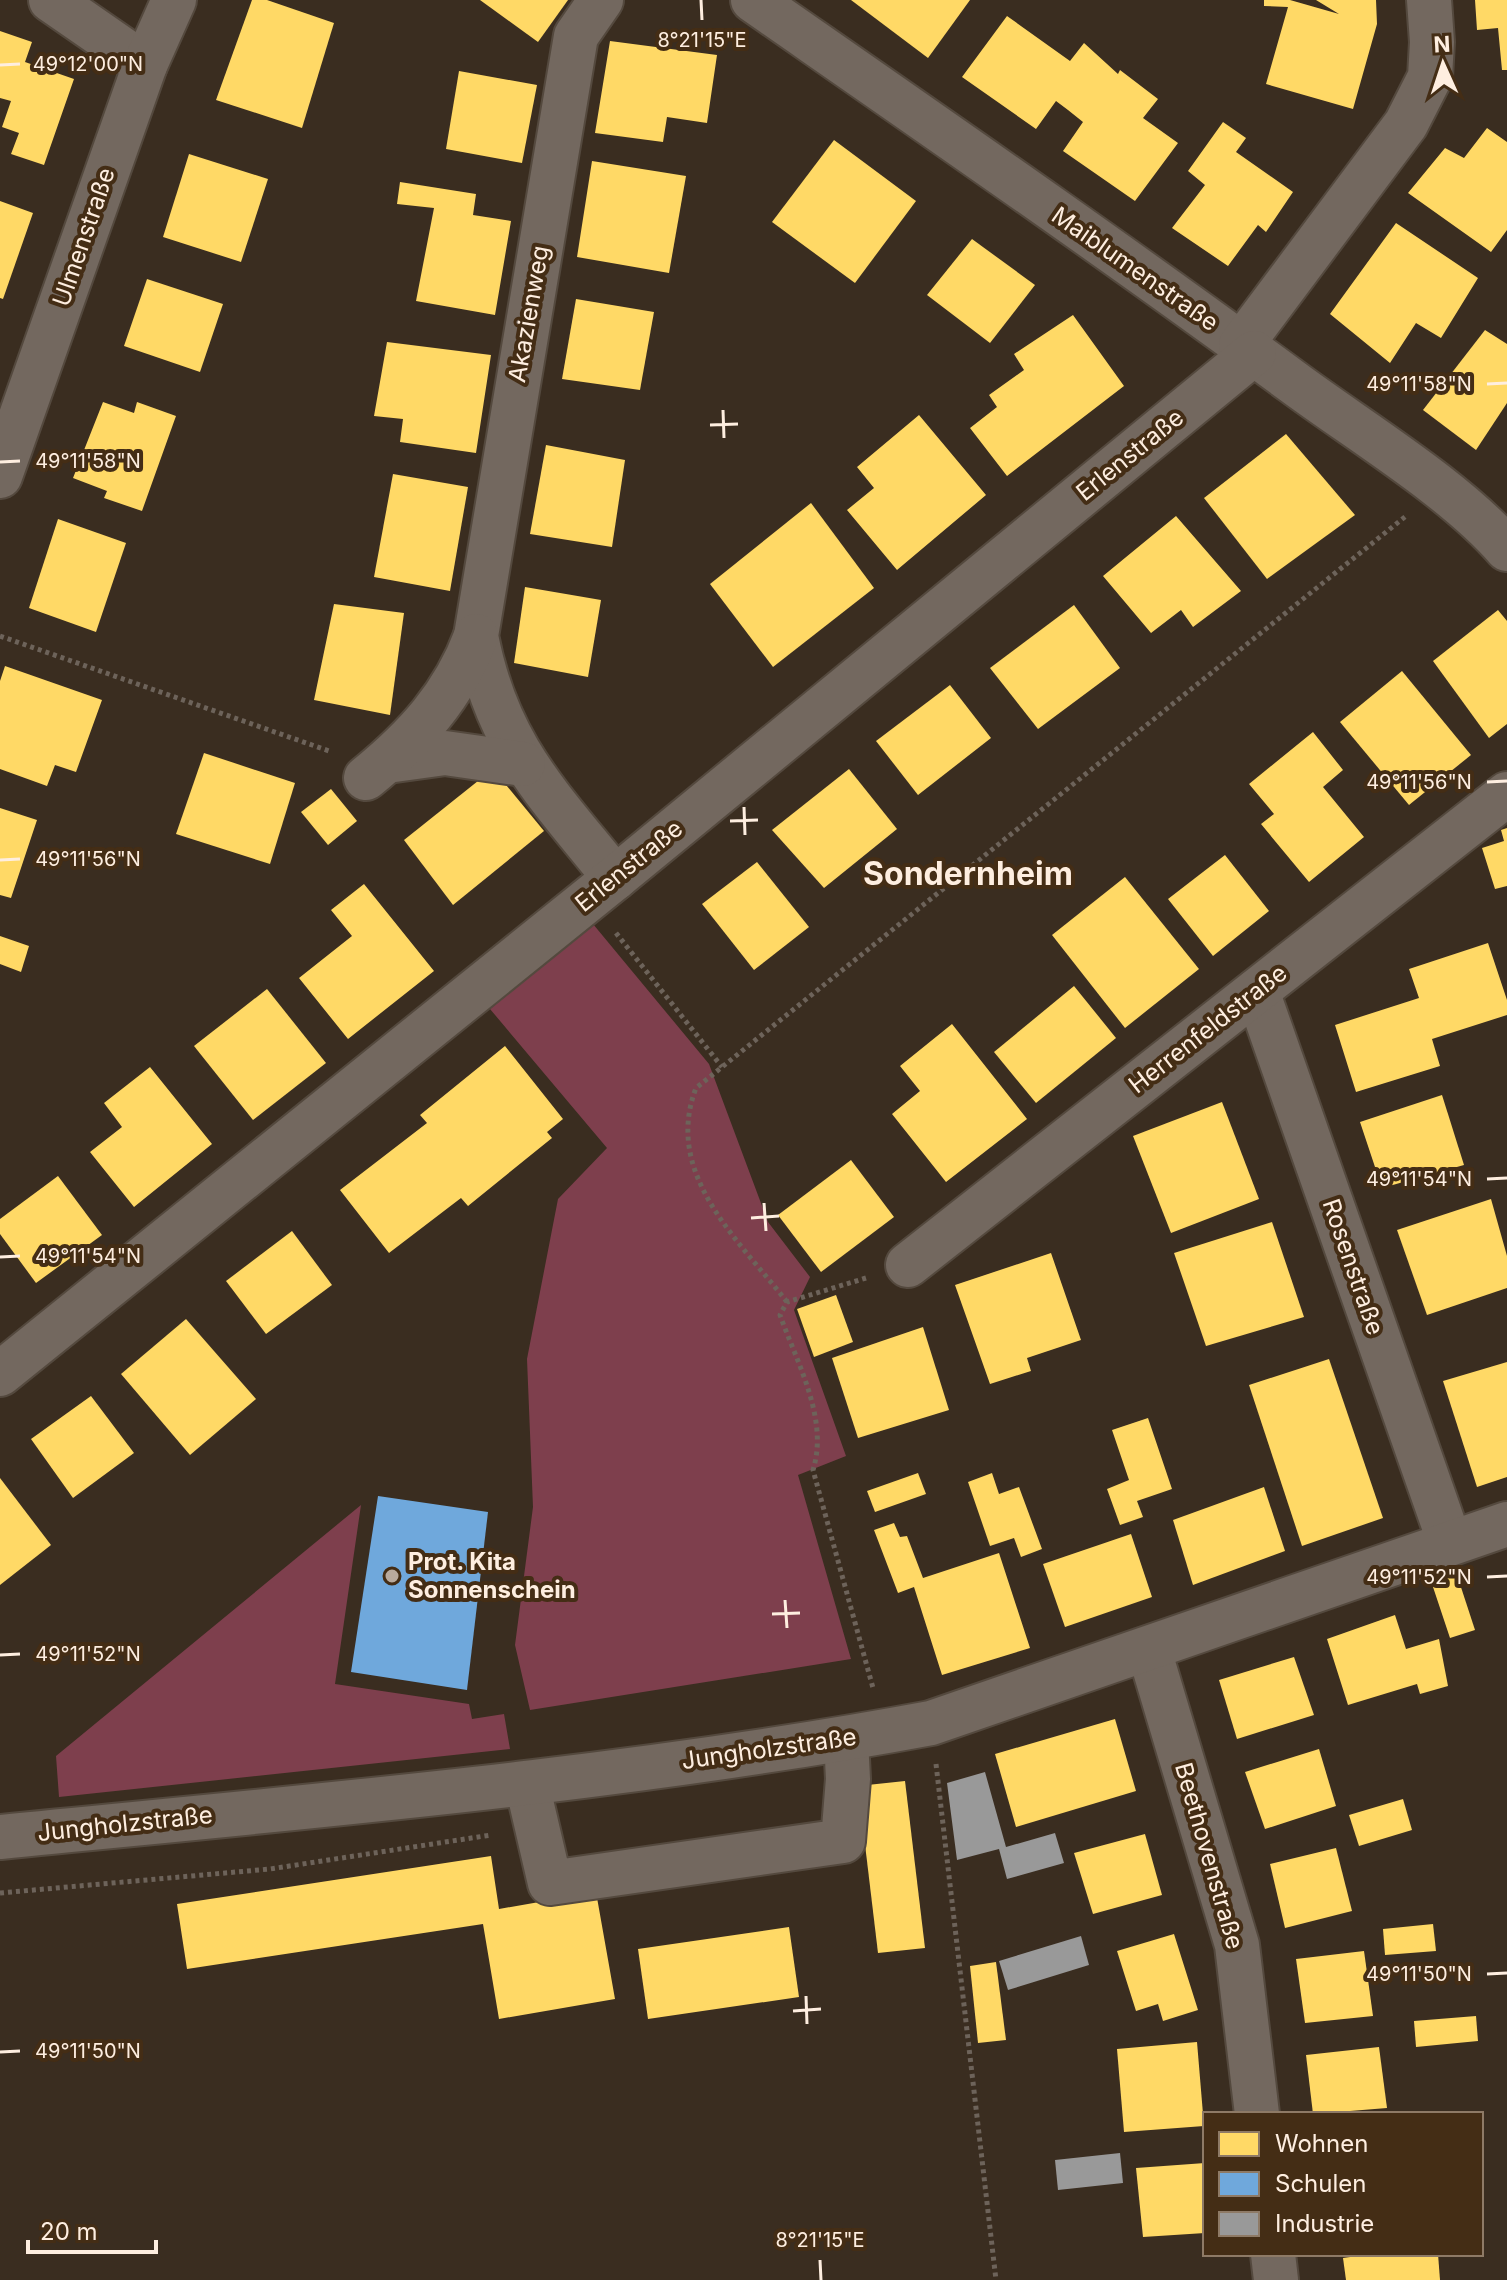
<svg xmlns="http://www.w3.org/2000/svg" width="1507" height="2280" viewBox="0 0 1507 2280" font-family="Inter,sans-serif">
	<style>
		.green { fill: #7e3f4d }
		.homes { fill: #ffd966 }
		.schools { fill: #6fa8dc }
		.industry { fill: #999 }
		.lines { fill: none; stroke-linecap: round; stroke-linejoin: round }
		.minor-casing { stroke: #54493e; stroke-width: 48 }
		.path { stroke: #6d635a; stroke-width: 5; stroke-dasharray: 4 4; stroke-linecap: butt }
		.minor { stroke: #73685f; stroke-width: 44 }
		.ticks { fill: none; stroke: #feeee0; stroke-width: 3 }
		.poi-dot { fill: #b9aa9d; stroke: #442d15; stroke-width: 3 }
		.labels { text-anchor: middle; stroke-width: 8; stroke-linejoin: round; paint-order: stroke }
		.street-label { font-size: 24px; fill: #feeee0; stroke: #442d15 }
		.poi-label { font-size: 24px; font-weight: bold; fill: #feeee0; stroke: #442d15; text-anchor: start }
		.district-label { font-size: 32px; font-weight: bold; fill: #feeee0; stroke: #442d15 }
		.ticks-label { font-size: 20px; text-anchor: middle; fill: #feeee0; stroke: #442d15; stroke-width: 8; stroke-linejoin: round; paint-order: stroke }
	</style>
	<rect width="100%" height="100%" fill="#3a2d20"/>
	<g class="green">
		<polygon points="593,924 709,1064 768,1222 810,1277 794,1310 846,1456 798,1475 851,1659 530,1710 515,1645 533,1507 527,1359 558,1199 607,1148 490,1009"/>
		<polygon points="361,1505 335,1684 469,1704 472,1719 504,1714 510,1749 59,1797 56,1756"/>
	</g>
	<g class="homes">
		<polygon points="252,0 267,0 334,23 302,128 216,100"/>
		<polygon points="480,0 568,0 538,42"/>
		<polygon points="851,0 970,0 928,58"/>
		<polygon points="1264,0 1290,0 1339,14 1316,0 1376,0 1377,24 1353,109 1266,84 1288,7 1264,6"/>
		<polygon points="1475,0 1507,0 1507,70 1502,70 1498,28 1477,30"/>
		<polygon points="1007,16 1070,61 1084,43 1118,74 1120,70 1158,99 1143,118 1178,143 1135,201 1063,151 1083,122 1068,110 1056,101 1036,129 962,77"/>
		<polygon points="0,31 32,42 25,62 74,79 44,165 11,154 19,133 2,127 11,101 0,98"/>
		<polygon points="610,41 717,55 707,123 667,117 663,142 595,133"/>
		<polygon points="459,71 537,85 522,163 446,149"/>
		<polygon points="1223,122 1246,138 1236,152 1293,192 1266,232 1258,225 1228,266 1172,228 1205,185 1188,171"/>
		<polygon points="1487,128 1507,142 1507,230 1491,252 1408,193 1445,148 1464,158"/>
		<polygon points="834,140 916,201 855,283 772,222"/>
		<polygon points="189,154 268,179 241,262 163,237"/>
		<polygon points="592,161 686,176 669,273 577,257"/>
		<polygon points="400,182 476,194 473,215 511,221 495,315 416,301 434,208 397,204"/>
		<polygon points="0,201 33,213 3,299 0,298"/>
		<polygon points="1396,223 1478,278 1441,338 1416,323 1390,363 1330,314"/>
		<polygon points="972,239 1035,285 990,343 927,295"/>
		<polygon points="147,279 223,304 200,372 124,346"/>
		<polygon points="576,299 654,312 640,390 562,379"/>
		<polygon points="1073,315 1124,386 1007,476 970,428 997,407 989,395 1024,370 1014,354"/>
		<polygon points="1485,330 1507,344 1507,403 1476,450 1423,410"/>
		<polygon points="387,342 491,355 476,453 400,442 403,419 374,416"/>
		<polygon points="103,402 134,413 137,402 176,416 142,511 104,498 107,491 73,478"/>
		<polygon points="919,415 986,495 897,570 847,510 874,488 857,467"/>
		<polygon points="1286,434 1355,515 1267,579 1204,498"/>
		<polygon points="546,445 625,460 612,547 530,534"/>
		<polygon points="393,474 468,487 450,591 374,577"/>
		<polygon points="811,503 874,588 773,667 710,584"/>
		<polygon points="1176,516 1241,591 1193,627 1181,610 1151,633 1103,576"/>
		<polygon points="58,519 126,543 96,632 29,608"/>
		<polygon points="525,587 601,600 588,677 514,663"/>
		<polygon points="334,604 404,613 390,715 314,700"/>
		<polygon points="1074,605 1120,668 1038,729 990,668"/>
		<polygon points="1498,610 1507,621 1507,724 1489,738 1433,661"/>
		<polygon points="5,666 102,700 76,772 55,765 47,786 0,769 0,681"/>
		<polygon points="1402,671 1471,755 1409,805 1340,722"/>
		<polygon points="950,685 991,738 918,795 876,741"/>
		<polygon points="1313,732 1343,770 1323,787 1364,837 1309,882 1261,824 1274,814 1249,784"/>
		<polygon points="204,753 295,783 270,864 176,834"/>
		<polygon points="493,769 544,831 453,905 404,840"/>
		<polygon points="849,769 897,829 824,888 772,830"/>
		<polygon points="331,789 357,821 328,845 301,812"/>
		<polygon points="0,808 37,820 11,898 0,895"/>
		<polygon points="1507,828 1507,886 1495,889 1482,848 1504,841 1501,830"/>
		<polygon points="1225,855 1269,911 1213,956 1168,899"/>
		<polygon points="757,862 809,927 754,970 702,904"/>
		<polygon points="1125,877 1199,969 1125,1028 1052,935"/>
		<polygon points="364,884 434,971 348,1039 299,978 352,936 331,910"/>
		<polygon points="0,936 29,946 21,972 0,964"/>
		<polygon points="1488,943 1507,1000 1507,1015 1432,1039 1440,1066 1356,1092 1335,1025 1419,998 1409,969"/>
		<polygon points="1074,986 1116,1038 1036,1103 994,1052"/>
		<polygon points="267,989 326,1063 253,1120 194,1046"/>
		<polygon points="952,1024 1027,1119 946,1182 892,1114 920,1091 900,1066"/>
		<polygon points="505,1046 563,1119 547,1132 552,1138 468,1206 461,1198 389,1253 340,1190 427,1123 420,1115"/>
		<polygon points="150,1067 212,1144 134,1207 90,1152 122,1127 104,1103"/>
		<polygon points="1442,1095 1464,1165 1382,1188 1360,1122"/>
		<polygon points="1222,1102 1259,1199 1171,1233 1133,1136"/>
		<polygon points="851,1160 894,1217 821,1272 778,1215"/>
		<polygon points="58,1176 102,1235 36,1283 0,1234 0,1219"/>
		<polygon points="1491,1199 1507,1256 1507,1288 1427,1315 1397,1230"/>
		<polygon points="1272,1222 1304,1317 1206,1346 1174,1253"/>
		<polygon points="292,1231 332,1285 266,1334 226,1281"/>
		<polygon points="1051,1253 1081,1340 1027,1358 1031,1371 990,1384 955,1285"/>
		<polygon points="836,1295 853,1342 814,1357 797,1309"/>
		<polygon points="186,1319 256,1399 190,1455 121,1374"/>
		<polygon points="923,1327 949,1410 858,1438 832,1358"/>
		<polygon points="1329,1359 1383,1518 1302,1546 1249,1385"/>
		<polygon points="1507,1362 1507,1477 1477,1487 1443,1381"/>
		<polygon points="91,1396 134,1453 73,1498 31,1439"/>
		<polygon points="1148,1418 1172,1489 1137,1501 1143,1517 1120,1525 1107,1489 1129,1480 1112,1430"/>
		<polygon points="918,1473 926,1494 875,1512 867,1491"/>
		<polygon points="992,1473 999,1494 1019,1487 1042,1549 1021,1557 1014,1538 990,1546 968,1482"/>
		<polygon points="0,1478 51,1545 0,1585"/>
		<polygon points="1264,1487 1285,1551 1193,1585 1173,1520"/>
		<polygon points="894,1523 900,1537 907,1536 923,1578 999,1553 1030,1648 942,1675 914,1587 898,1593 874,1530"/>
		<polygon points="1131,1534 1152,1597 1065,1627 1043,1564"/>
		<polygon points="1457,1575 1475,1630 1450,1638 1432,1584"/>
		<polygon points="1395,1615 1406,1649 1439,1639 1448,1686 1420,1694 1417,1684 1348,1705 1327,1639"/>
		<polygon points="1294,1657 1314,1715 1237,1739 1219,1680"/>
		<polygon points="1115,1719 1136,1791 1016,1827 995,1754"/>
		<polygon points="1319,1749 1336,1806 1265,1829 1245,1772"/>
		<polygon points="905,1781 925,1948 878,1953 858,1786"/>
		<polygon points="1403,1799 1412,1830 1359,1846 1349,1815"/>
		<polygon points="1145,1834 1162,1895 1093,1914 1074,1853"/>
		<polygon points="1336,1848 1352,1911 1285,1928 1270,1864"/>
		<polygon points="491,1856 499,1909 596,1892 615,1999 499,2019 483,1924 187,1969 177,1904"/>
		<polygon points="1433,1924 1436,1951 1385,1955 1383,1929"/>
		<polygon points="789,1927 799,1997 648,2019 638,1949"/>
		<polygon points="1174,1934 1198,2010 1163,2021 1158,2004 1136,2011 1117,1951"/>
		<polygon points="1364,1951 1373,2016 1305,2023 1296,1959"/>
		<polygon points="996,1962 1006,2040 978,2043 970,1966"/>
		<polygon points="1476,2016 1478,2041 1416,2047 1414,2021"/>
		<polygon points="1197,2042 1204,2126 1124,2132 1117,2049"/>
		<polygon points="1379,2047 1387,2108 1313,2114 1306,2055"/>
		<polygon points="1205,2163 1205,2233 1143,2237 1136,2168"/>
		<polygon points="1372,2254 1438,2254 1440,2280 1346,2280 1343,2258"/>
	</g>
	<polygon class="schools" points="378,1496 488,1512 467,1690 351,1672"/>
	<g class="industry">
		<polygon points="985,1772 1006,1847 1055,1833 1064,1863 1007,1879 999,1849 957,1860 947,1783"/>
		<polygon points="1081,1936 1089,1965 1008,1990 999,1961"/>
		<polygon points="1120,2153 1123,2183 1058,2190 1055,2160"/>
	</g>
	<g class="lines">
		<g class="minor-casing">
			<g id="minor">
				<polyline points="51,0 145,65"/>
				<path d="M 601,0 L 576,36 L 476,636 C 497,746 548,794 615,878"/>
				<path d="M 753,0 C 934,126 1115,251 1293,382 C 1359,431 1454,488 1507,549"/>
				<polyline points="1241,345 1406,124 1430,77 1432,42 1429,0"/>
				<polyline points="0,476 145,65 174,0"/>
				<polyline points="387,761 445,753 523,764"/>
				<path d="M 366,778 C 415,738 454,696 476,636"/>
				<polyline points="1257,991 1450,1543"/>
				<polyline points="908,1265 1507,794"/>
				<polyline points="0,1374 615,878 1254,353"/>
				<polyline points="1149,1650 1237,1945 1257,2114"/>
				<polyline points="527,1784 550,1883 843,1841 848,1779 846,1739"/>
				<path d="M 0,1837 C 311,1806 624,1780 931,1723 L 1507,1524"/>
				<polyline points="1273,2254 1276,2280"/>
			</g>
		</g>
		<g class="path">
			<polyline points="0,636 332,752"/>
			<polyline points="616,933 722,1067"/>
			<path d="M 866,1278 L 787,1302 L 780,1315 C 797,1363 829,1419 813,1470 L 873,1688"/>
			<path d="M 787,1302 C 738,1239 663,1174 696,1088 L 1406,516"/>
			<polyline points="936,1764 996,2280"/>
			<polyline points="0,1893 270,1869 491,1835"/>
		</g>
		<use href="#minor" class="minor"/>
	</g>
	<path class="ticks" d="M 701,0 L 702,20M 0,65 L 20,64M 1487,384 L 1507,383M 723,410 L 724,438M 710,425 L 738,424M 0,462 L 20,461M 1487,782 L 1507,781M 744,807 L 745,835M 730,821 L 758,820M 0,860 L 20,859M 1487,1179 L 1507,1178M 764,1203 L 766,1231M 751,1218 L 779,1216M 0,1257 L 20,1256M 1487,1577 L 1507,1576M 785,1600 L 787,1628M 772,1614 L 800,1613M 0,1655 L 20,1654M 1487,1974 L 1507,1973M 806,1996 L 807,2024M 793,2011 L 821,2009M 0,2052 L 20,2051M 820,2260 L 821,2280"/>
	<circle class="poi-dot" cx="392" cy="1576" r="8"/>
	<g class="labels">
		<g class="street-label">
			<text transform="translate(84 237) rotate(-71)" y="8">Ulmenstraße</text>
			<text transform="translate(1135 269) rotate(35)" y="8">Maiblumenstraße</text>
			<text transform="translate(529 314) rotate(-80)" y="8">Akazienweg</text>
			<text transform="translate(1130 455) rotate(-39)" y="8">Erlenstraße</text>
			<text transform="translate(629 866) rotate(-39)" y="8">Erlenstraße</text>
			<text transform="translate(1208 1029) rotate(-38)" y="8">Herrenfeldstraße</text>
			<text transform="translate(1353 1267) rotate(71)" y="8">Rosenstraße</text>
			<text transform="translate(769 1749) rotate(-8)" y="8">Jungholzstraße</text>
			<text transform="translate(125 1824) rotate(-6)" y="8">Jungholzstraße</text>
			<text transform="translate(1209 1856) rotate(74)" y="8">Beethovenstraße</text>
		</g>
		<g class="poi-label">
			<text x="408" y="1570">Prot. Kita<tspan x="408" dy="28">Sonnenschein</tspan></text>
		</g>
		<g class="district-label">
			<text x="968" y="885">Sondernheim</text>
		</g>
	</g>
	<g class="ticks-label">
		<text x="702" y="47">8°21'15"E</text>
		<text x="88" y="71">49°12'00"N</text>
		<text x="1419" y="391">49°11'58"N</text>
		<text x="88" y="468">49°11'58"N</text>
		<text x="1419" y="789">49°11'56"N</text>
		<text x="88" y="866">49°11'56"N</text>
		<text x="1419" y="1186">49°11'54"N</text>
		<text x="88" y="1263">49°11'54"N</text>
		<text x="1419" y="1584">49°11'52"N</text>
		<text x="88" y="1661">49°11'52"N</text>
		<text x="1419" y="1981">49°11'50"N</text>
		<text x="88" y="2058">49°11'50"N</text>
		<text x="820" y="2247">8°21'15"E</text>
	</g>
	<rect x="1203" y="2112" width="280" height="144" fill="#442d15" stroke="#8e7a66" stroke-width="2"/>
	<rect x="1219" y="2132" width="40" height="24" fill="#ffd966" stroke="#8e7a66" stroke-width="2"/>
	<text x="1275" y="2152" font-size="24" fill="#feeee0">Wohnen</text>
	<rect x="1219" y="2172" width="40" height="24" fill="#6fa8dc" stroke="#8e7a66" stroke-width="2"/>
	<text x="1275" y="2192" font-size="24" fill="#feeee0">Schulen</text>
	<rect x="1219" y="2212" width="40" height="24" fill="#999999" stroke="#8e7a66" stroke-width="2"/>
	<text x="1275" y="2232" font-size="24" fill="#feeee0">Industrie</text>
	<g transform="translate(1443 64) rotate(357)" stroke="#442d15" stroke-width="6" paint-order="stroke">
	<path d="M0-6L14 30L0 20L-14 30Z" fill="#feeee0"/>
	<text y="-12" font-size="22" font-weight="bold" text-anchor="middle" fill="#feeee0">N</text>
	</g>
	<path d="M28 2240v12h128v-12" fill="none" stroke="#feeee0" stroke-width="4"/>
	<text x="40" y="2240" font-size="24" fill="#feeee0" stroke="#442d15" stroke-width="6" paint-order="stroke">20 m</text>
</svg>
